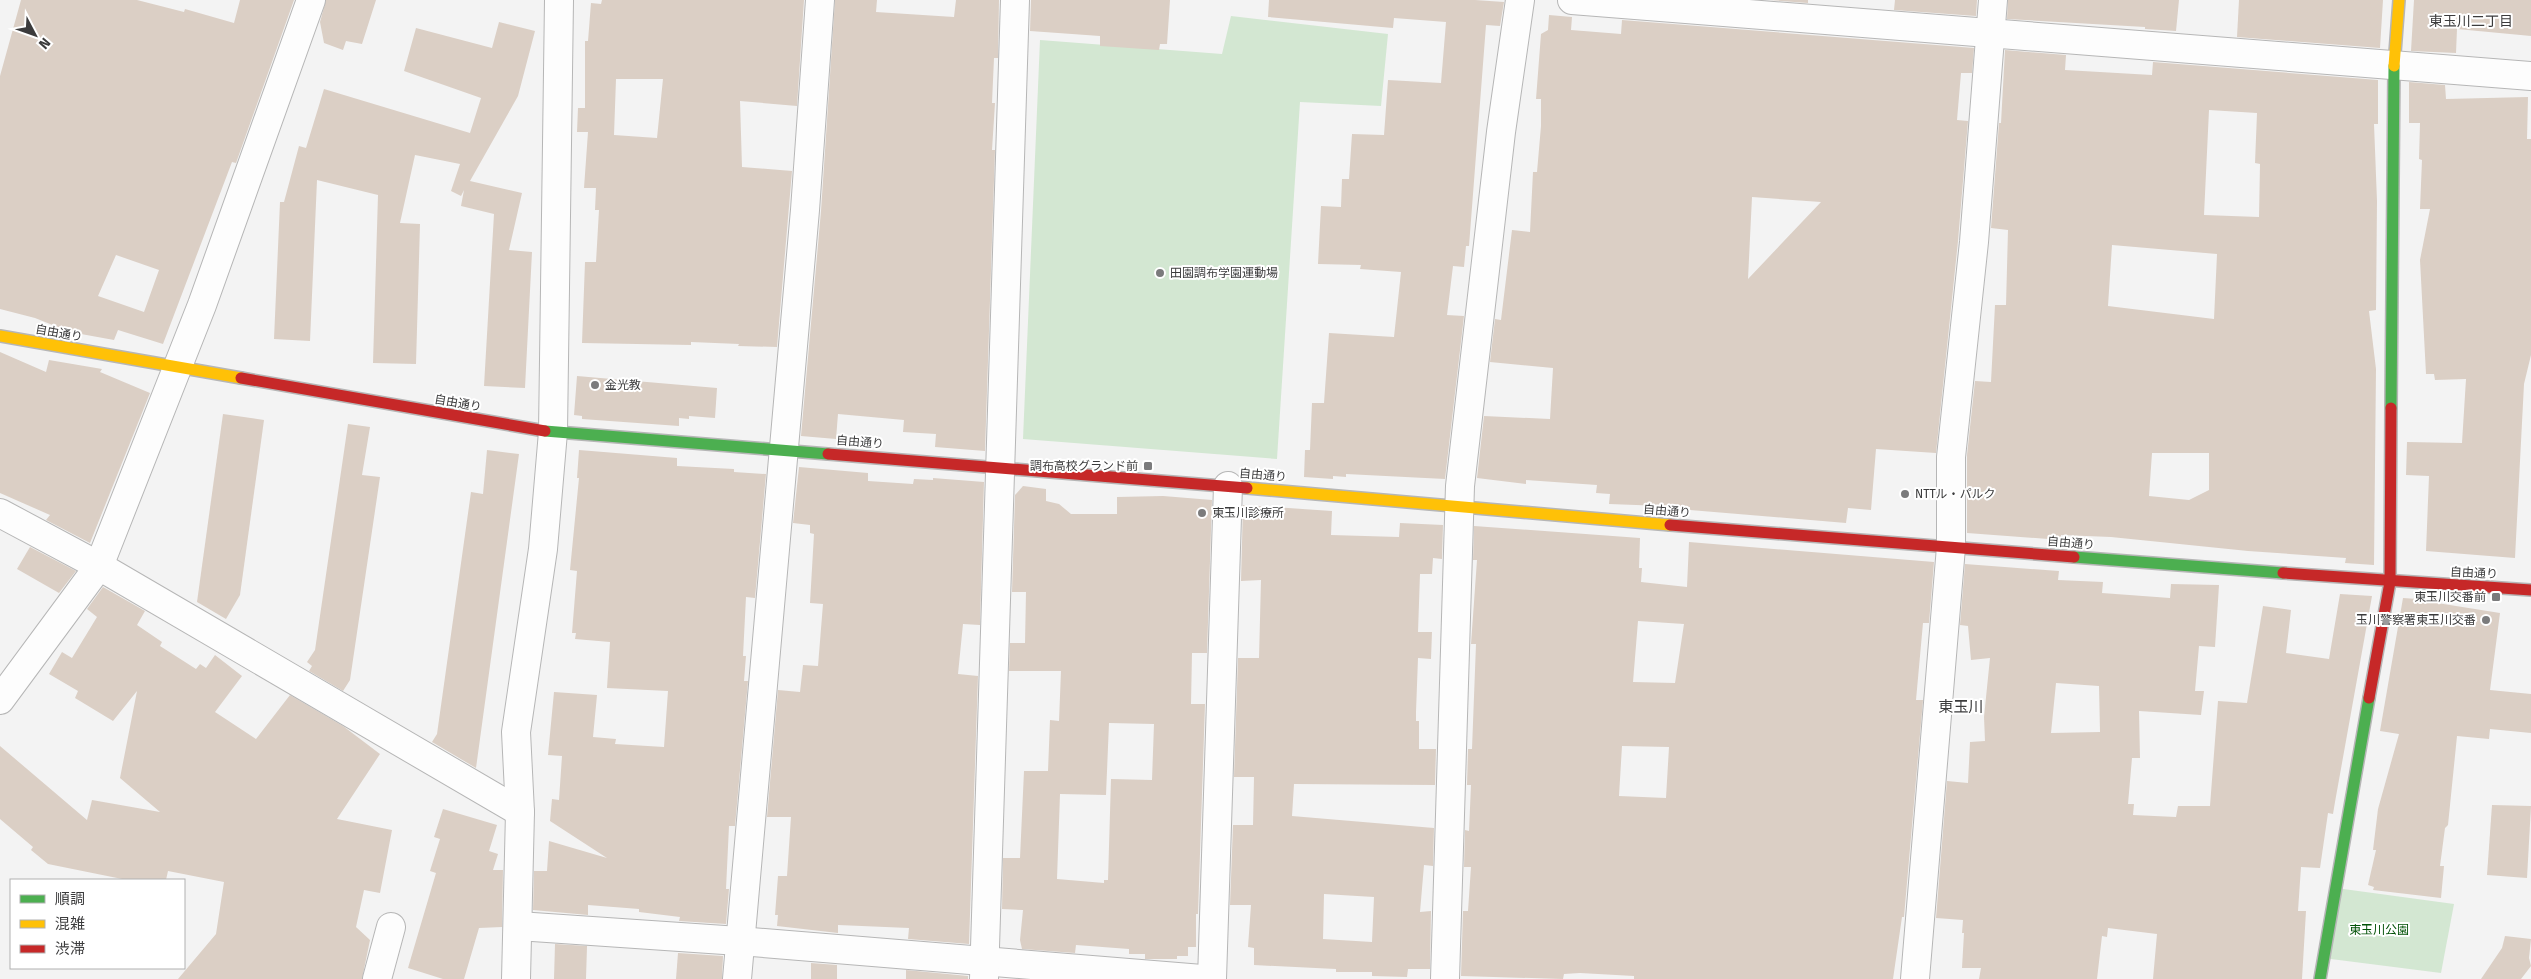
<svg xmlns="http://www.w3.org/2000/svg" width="2531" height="979" viewBox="0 0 2531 979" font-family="'Fira Sans','Noto Sans JP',sans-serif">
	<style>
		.green { fill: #d3e7d2 }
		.building { fill: #dbcfc5; fill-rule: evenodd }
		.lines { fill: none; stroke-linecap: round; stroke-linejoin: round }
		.street-casing { stroke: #b6b6b6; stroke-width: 30 }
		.fast-casing { stroke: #b6b6b6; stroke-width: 14 }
		.slow-casing { stroke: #b6b6b6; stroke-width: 14 }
		.jam-casing { stroke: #b6b6b6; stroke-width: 14 }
		.street { stroke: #fdfdfd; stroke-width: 28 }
		.fast { stroke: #4caf50; stroke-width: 11 }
		.slow { stroke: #ffc107; stroke-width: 11 }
		.jam { stroke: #c62828; stroke-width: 11 }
		.poi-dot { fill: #7b7b7c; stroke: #fff; stroke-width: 2 }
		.labels { text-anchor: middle; stroke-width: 4; stroke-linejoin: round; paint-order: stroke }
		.poi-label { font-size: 12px; fill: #3b3b3c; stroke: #fff; text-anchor: start }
		.street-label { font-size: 12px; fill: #3b3b3c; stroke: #fff }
		.park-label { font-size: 12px; fill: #005106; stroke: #fff }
		.neighbourhood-label { font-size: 14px; fill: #3b3b3c; stroke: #fff }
		.quarter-label { font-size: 15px; fill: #3b3b3c; stroke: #fff }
	</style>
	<rect width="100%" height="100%" fill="#f3f3f3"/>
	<g class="green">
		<polygon points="1231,16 1388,34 1381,106 1300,102 1277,459 1023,439 1040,40 1222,54"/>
		<polygon points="2336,888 2454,904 2441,973 2323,958"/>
	</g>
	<g class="building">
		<path d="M 21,0 L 137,0 L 184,12 L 185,9 L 234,23 L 240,0 L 294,0 L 236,163 L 232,162 L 163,344 L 118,330 L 114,340 L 59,330 L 60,328 L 35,318 L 0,309 L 0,76 ZM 116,255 L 159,270 L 144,312 L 98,296 Z"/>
		<polygon points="326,0 376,0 362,44 346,41 343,50 324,43 320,22"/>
		<path d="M 602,0 L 804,0 L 797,106 L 740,101 L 742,167 L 792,171 L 777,347 L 738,346 L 739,344 L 691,342 L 691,345 L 582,343 L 585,262 L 596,262 L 599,210 L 595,210 L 596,188 L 584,188 L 588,132 L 577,132 L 578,108 L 585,108 L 585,41 L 588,41 L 591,3 L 601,4 ZM 616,79 L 663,79 L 657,138 L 614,135 Z"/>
		<polygon points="835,0 877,0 876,12 954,17 956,0 999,0 998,58 994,58 992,103 995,103 992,150 995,150 985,451 935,447 936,434 903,432 904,420 838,414 836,439 801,436 821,211"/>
		<polygon points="1031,0 1170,0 1167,44 1160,44 1159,50 1100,46 1100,36 1030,31"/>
		<polygon points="1269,0 1475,0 1504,2 1500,26 1486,25 1469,246 1466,246 1464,267 1453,266 1447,315 1464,316 1445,479 1346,474 1346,477 1333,476 1333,479 1304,477 1305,450 1310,450 1312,403 1324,403 1329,333 1394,337 1401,272 1360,269 1361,265 1318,264 1321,206 1341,207 1342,179 1349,179 1352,134 1384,135 1388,80 1441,83 1446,22 1394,18 1393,28 1268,17"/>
		<polygon points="1770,0 1808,0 1808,3"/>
		<polygon points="1895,0 1977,0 1976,16 1894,10"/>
		<polygon points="2008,0 2179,0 2176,31 2145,29 2145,27 2007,19"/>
		<polygon points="2239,0 2383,0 2380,48 2237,37"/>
		<polygon points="2414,0 2531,0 2531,36 2457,29 2456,53 2411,51"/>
		<path d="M 1549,15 L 1572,17 L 1571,30 L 1621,34 L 1622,20 L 1974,48 L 1972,73 L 1961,73 L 1957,120 L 1968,121 L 1958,241 L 1936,453 L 1876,449 L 1871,510 L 1848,508 L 1846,523 L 1690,510 L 1690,507 L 1609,504 L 1610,494 L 1596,493 L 1597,485 L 1526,480 L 1526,484 L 1477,478 L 1484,416 L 1550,419 L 1553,368 L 1490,362 L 1495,319 L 1501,320 L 1512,230 L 1530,232 L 1533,172 L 1537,172 L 1541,126 L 1541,99 L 1536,99 L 1541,34 L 1548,30 ZM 1752,197 L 1821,202 L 1748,279 Z"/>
		<polygon points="499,22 535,31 518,96 470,181 522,193 509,250 532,252 525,388 484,386 494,214 461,206 464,190 461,196 451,191 460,164 415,155 400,223 420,224 416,364 373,363 378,195 317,180 310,341 274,339 280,202 284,202 299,146 306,148 324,89 470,133 481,98 404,71 416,28 492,48"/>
		<path d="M 2005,50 L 2066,55 L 2065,70 L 2152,75 L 2153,62 L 2378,80 L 2378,124 L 2374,124 L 2377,201 L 2376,310 L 2369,311 L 2376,369 L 2374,565 L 2345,563 L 2346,558 L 2248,551 L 2111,537 L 2061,535 L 2061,540 L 1967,533 L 1967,455 L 1975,381 L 1991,382 L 1995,305 L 2006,305 L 2008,230 L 1991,228 L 1999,123 L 2001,123 ZM 2209,110 L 2257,113 L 2255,163 L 2260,164 L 2259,217 L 2204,215 ZM 2112,245 L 2217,254 L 2214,319 L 2108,306 ZM 2152,453 L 2209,453 L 2209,490 L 2189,500 L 2149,496 Z"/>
		<polygon points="2409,82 2445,85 2446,99 2528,97 2527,139 2531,139 2531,355 2524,384 2515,558 2426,551 2429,476 2406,475 2407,442 2462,443 2466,379 2435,380 2434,374 2426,374 2420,260 2430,209 2420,209 2422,160 2419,159 2420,123 2409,123"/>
		<polygon points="0,352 46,372 49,360 102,369 100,372 150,393 90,543 46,520 50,515 0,493"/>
		<polygon points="577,376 717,388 715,418 689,416 689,419 679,418 679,426 582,419 582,416 574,415"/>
		<polygon points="223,414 264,420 240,595 226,619 197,602"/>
		<polygon points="348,424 370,427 362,475 380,477 350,680 343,691 309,671 312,666 307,662 315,650"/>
		<polygon points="487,450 519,454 476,768 432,742 437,734 471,492 483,494"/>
		<polygon points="579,450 677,458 677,466 734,469 734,472 766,474 755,598 746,597 743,656 746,656 744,681 748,681 735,826 729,826 726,889 729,889 726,924 679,921 680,917 639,912 639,909 588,905 588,915 533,910 534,871 547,871 549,841 607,858 550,821 552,799 559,800 562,756 548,755 554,692 597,695 593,737 616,739 615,744 664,747 668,691 607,688 610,642 575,639 576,633 572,633 577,571 570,570 579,478 577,478"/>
		<polygon points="799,467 868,473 868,481 913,484 914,479 933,480 933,478 984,482 980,625 963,624 958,674 978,676 969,944 908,939 909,928 838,925 838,933 777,926 778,915 775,915 778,876 787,876 791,817 767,817 778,690 800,692 803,665 818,666 823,604 810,603 814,534 810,533 810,525 793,523"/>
		<path d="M 1023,486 L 1046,489 L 1046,501 L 1059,504 L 1071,514 L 1117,514 L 1117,497 L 1163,496 L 1212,500 L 1207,653 L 1192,653 L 1191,704 L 1205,704 L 1198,914 L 1196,914 L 1196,947 L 1188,947 L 1188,956 L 1177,956 L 1177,959 L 1145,959 L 1145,954 L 1129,954 L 1129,949 L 1076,945 L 1075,953 L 1022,949 L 1020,940 L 1023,910 L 1002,909 L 1003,858 L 1020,858 L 1024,771 L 1048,771 L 1050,720 L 1059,721 L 1061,671 L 1009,671 L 1010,643 L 1025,643 L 1026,592 L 1012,592 L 1015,495 ZM 1109,723 L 1154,724 L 1152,780 L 1111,779 L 1108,880 L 1104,880 L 1104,883 L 1057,879 L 1060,794 L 1106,795 Z"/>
		<path d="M 1243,505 L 1332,511 L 1331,535 L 1399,537 L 1400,523 L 1443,525 L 1442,559 L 1433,558 L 1432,574 L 1420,574 L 1418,632 L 1432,632 L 1431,659 L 1418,658 L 1416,712 L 1416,721 L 1419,721 L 1419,749 L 1436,749 L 1435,785 L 1294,784 L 1292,816 L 1434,828 L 1433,866 L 1424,865 L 1420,912 L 1431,911 L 1430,969 L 1408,969 L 1407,977 L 1372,976 L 1372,972 L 1336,972 L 1336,969 L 1254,965 L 1254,948 L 1248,947 L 1251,905 L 1230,905 L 1233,825 L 1253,825 L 1254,777 L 1234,777 L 1238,658 L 1259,658 L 1261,580 L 1241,581 ZM 1324,894 L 1374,897 L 1372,942 L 1323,939 Z"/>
		<path d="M 1474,526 L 1640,538 L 1639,568 L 1642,568 L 1641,582 L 1687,587 L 1689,542 L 1934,562 L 1929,623 L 1923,623 L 1916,700 L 1923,700 L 1904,917 L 1902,917 L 1893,979 L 1634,979 L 1634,976 L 1580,973 L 1564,974 L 1563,979 L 1461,976 L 1463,911 L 1468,911 L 1471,867 L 1464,867 L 1465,830 L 1469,831 L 1471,785 L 1467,785 L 1468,749 L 1472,749 L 1476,644 L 1471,644 L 1477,560 L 1473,560 ZM 1638,621 L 1684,624 L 1675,683 L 1633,682 ZM 1622,746 L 1669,747 L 1666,798 L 1619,796 Z"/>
		<polygon points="30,547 76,571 59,593 17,569"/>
		<path d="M 1965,564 L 2059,571 L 2058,580 L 2103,582 L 2102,593 L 2170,598 L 2171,584 L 2219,585 L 2215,647 L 2199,646 L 2195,691 L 2204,691 L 2201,715 L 2139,711 L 2140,758 L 2132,758 L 2128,804 L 2134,804 L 2133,815 L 2176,817 L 2178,806 L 2210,806 L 2218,701 L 2247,703 L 2263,606 L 2291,610 L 2286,653 L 2329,659 L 2340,594 L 2372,596 L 2335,802 L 2333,814 L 2328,813 L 2320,868 L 2301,867 L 2298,911 L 2306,911 L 2302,979 L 2153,979 L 2157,934 L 2108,928 L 2107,937 L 2102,936 L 2097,979 L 1979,979 L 1981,968 L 1962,968 L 1964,933 L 1962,933 L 1963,920 L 1936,918 L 1947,781 L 1968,783 L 1970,742 L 1985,741 L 1984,717 L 1990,658 L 1971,660 L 1968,626 L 1960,625 ZM 2056,683 L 2099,686 L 2100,732 L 2051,733 Z"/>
		<polygon points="103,587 145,611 137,625 162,642 160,646 196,669 200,664 206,668 215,655 242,676 215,712 256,739 290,695 343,726 380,754 337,819 392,830 380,893 364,890 356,927 370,940 362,979 178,979 216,934 224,882 168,871 166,880 127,880 48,864 31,850 33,847 0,819 0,746 87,820 92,800 160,812 120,778 137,691 113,721 75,698 78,691 49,674 62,652 72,658 97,617 87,609"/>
		<polygon points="2403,598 2431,600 2431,602 2500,613 2490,690 2531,694 2531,733 2490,729 2489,739 2457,736 2448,825 2445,828 2440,866 2444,866 2441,898 2373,890 2374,887 2368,885 2376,850 2373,850 2378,809 2399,734 2380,731"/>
		<polygon points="2492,805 2531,806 2527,878 2487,875"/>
		<polygon points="443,809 497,825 489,851 498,854 493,870 503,870 502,927 479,928 464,979 443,979 408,968 436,873 430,871 440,839 434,837"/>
		<polygon points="2505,936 2531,939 2529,958 2531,966 2521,979 2481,979 2502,948"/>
		<polygon points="555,944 587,946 586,979 554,979"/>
		<polygon points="678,953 723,956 722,979 676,979"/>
		<polygon points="811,963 837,965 837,979 811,979"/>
		<polygon points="906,970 968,976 968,979 906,979"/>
	</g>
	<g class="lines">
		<g class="street-casing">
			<g id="street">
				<polyline points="1572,0 2531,76"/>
				<polyline points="0,513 99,566 520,812"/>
				<polyline points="0,700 99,566 202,305 311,0"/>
				<polyline points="518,926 739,941 1202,979"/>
				<polyline points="377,979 391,927"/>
				<polyline points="516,979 520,812 516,732 543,549 553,432 559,0"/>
				<polyline points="737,979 805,210 820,0"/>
				<polyline points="984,979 1015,0"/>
				<polyline points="1212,979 1228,486"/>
				<polyline points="1445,979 1460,486 1501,132 1520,0"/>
				<polyline points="1915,979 1951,547 1951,457 1974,242 1993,0"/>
			</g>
		</g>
		<g class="fast-casing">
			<g id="fast">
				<polyline points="2391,408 2394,66"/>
				<polyline points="545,431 828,454"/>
				<polyline points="2074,557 2283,573"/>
				<polyline points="2320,979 2369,698"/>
			</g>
		</g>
		<g class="slow-casing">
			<g id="slow">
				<polyline points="2394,66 2399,0"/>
				<polyline points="0,336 241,378"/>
				<polyline points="1247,488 1670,525"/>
			</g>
		</g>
		<g class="jam-casing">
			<g id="jam">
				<polyline points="241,378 545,431"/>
				<polyline points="828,454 1247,488"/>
				<polyline points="1670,525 2074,557"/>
				<polyline points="2283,573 2531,590"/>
				<polyline points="2369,698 2390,582 2391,408"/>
			</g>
		</g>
		<use href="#street" class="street"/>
		<use href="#fast" class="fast"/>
		<use href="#slow" class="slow"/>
		<use href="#jam" class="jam"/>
	</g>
	<g class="poi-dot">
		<circle cx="1160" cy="273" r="5"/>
		<circle cx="595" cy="385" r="5"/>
		<rect x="1143" y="461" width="10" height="10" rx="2.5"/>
		<circle cx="1905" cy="494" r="5"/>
		<circle cx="1202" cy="513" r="5"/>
		<rect x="2491" y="592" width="10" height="10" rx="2.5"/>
		<circle cx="2486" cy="620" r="5"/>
	</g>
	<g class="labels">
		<g class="poi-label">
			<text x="1170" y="277">田園調布学園運動場</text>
			<text x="605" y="389">金光教</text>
			<text x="1138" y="470" text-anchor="end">調布高校グランド前</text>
			<text x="1915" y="498">NTTル・パルク</text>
			<text x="1212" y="517">東玉川診療所</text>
			<text x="2486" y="601" text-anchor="end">東玉川交番前</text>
			<text x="2476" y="624" text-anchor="end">玉川警察署東玉川交番</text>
		</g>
		<g class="street-label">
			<text transform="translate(59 333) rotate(10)" y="4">自由通り</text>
			<text transform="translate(458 403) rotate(10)" y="4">自由通り</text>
			<text transform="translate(860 442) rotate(5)" y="4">自由通り</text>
			<text transform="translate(1263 475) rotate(5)" y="4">自由通り</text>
			<text transform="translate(1667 511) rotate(5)" y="4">自由通り</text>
			<text transform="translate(2071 543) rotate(5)" y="4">自由通り</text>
			<text transform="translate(2474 573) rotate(3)" y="4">自由通り</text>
		</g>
		<g class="park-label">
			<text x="2379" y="934">東玉川公園</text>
		</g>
		<g class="neighbourhood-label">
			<text x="2471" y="26">東玉川二丁目</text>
		</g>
		<g class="quarter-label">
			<text x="1961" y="712">東玉川</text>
		</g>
	</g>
	<rect x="10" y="879" width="175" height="90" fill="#ffffff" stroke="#b1b1b1"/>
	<rect x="20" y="895" width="25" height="8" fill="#4caf50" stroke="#b1b1b1"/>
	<text x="55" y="904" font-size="15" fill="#3b3b3c">順調</text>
	<rect x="20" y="920" width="25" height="8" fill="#ffc107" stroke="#b1b1b1"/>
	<text x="55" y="929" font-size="15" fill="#3b3b3c">混雑</text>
	<rect x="20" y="945" width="25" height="8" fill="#c62828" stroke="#b1b1b1"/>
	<text x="55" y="954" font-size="15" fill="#3b3b3c">渋滞</text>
	<g transform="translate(35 35) rotate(131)" stroke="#ffffff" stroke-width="4" paint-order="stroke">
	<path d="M0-4L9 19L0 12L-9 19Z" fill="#3b3b3c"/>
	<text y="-8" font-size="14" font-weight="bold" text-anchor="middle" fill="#3b3b3c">N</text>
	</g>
</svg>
